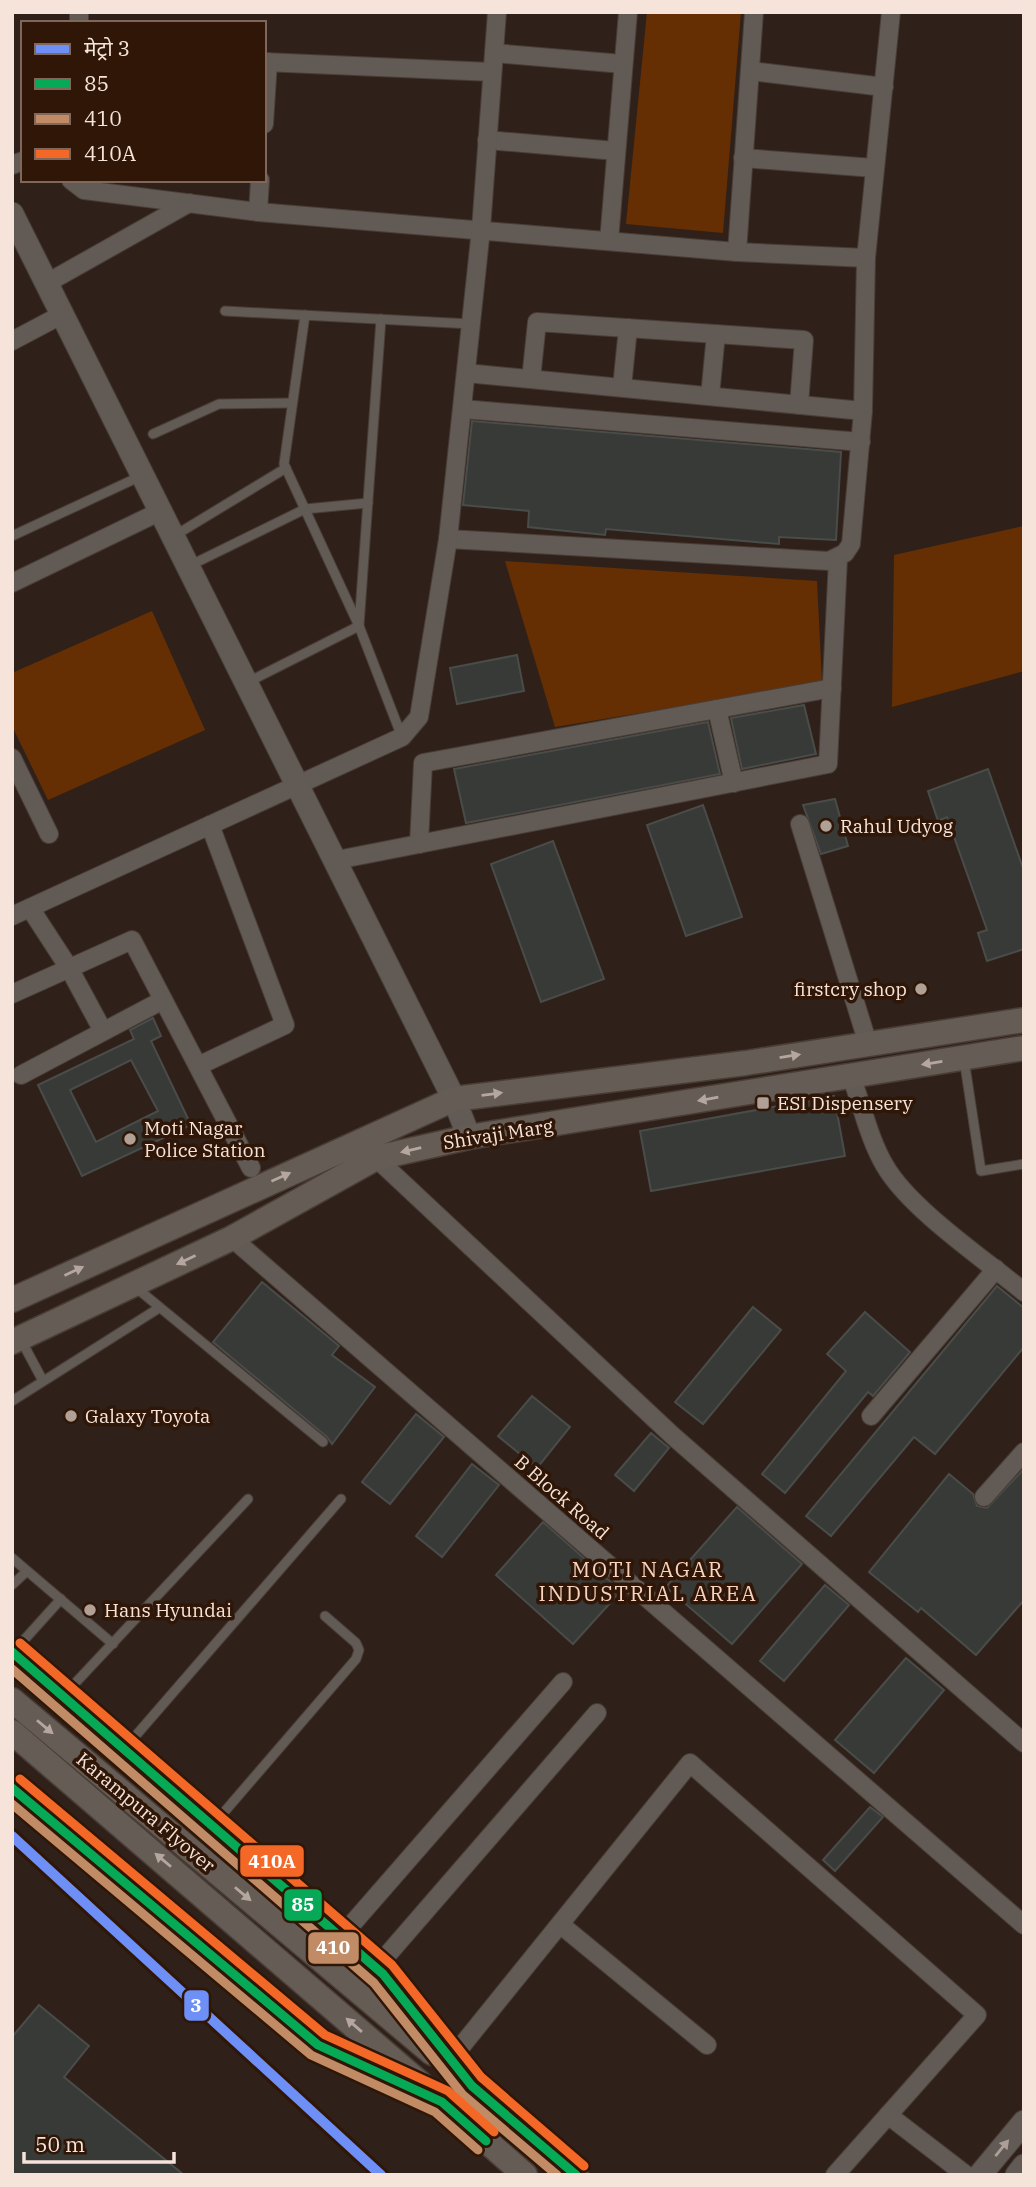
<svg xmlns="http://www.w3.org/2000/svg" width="1036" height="2187" viewBox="0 0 1036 2187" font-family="'IBM Plex Serif','Noto Sans Devanagari',serif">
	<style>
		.green { fill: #652f03 }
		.building { fill: #383a37; stroke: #494c49; stroke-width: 2; fill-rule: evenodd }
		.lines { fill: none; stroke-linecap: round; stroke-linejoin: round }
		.service-casing { stroke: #493d36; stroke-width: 11 }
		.minor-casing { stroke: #493d36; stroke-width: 20 }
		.tertiary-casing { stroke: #493d36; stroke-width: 25 }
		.secondary-casing { stroke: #493d36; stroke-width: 27 }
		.service { stroke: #615a55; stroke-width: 9 }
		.minor { stroke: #615a55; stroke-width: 18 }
		.tertiary { stroke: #615a55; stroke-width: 23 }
		.secondary { stroke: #655c56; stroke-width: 24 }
		.bus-1-casing { stroke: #2f1606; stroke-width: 14 }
		.bus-2-casing { stroke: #2f1606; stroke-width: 14 }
		.bus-3-casing { stroke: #2f1606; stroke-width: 14 }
		.bus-1 { stroke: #06aa56; stroke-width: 9 }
		.bus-2 { stroke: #c18c65; stroke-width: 9 }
		.bus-3 { stroke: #f36827; stroke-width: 9 }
		.metro-1-casing { stroke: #2f1606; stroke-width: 16 }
		.metro-1 { stroke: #6d8ff6; stroke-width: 10 }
		.oneway { fill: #b5a79f }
		.oneway2 { fill: #ac9f98 }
		.poi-dot { fill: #b0a096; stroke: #2f1606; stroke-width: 2.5 }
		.labels { text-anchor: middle; stroke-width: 7; stroke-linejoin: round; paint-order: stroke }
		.poi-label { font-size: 19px; fill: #f6e4da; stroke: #2f1606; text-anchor: start }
		.street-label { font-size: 19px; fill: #f6e4da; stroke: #2f1606 }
		.neighbourhood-label { font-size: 21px; letter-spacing: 2px; fill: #f8d4c0; stroke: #2f1606 }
		.line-badge { stroke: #2f1606; stroke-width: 2.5 }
		.badge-label { font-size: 19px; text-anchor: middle; font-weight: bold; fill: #fff }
	</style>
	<rect width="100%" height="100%" fill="#2f2119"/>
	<g class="green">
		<polygon points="647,12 741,12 723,233 626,224"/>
		<polygon points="1024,526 1024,671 892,707 894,555"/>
		<polygon points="505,561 817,581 822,683 555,727"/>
		<polygon points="152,611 205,730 48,800 12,726 12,673"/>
	</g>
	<g class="building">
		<polygon points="472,421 841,452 836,540 779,537 779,544 606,529 605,535 528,527 529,511 463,505"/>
		<polygon points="517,655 524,691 457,704 450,668"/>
		<polygon points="804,705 816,754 742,769 731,718"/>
		<polygon points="708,722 720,774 466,823 454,769"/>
		<polygon points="988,769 1024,871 1024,949 987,961 978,933 987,930 947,817 938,821 928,791"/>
		<polygon points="835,799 848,846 821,854 803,805"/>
		<polygon points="703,805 742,917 686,936 647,825"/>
		<polygon points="553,841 604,979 541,1002 491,864"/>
		<path d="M 153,1018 L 161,1036 L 151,1041 L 191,1125 L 82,1176 L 38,1085 L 134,1039 L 130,1030 ZM 131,1060 L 158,1111 L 96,1142 L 70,1090 Z"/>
		<polygon points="834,1096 845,1156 651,1191 640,1131"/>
		<polygon points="262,1282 339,1346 332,1355 375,1387 332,1444 327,1437 213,1342"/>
		<polygon points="997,1286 1024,1308 1024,1347 935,1454 914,1437 831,1536 806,1516"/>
		<polygon points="753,1307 781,1330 703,1424 675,1402"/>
		<polygon points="865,1312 910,1352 873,1396 868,1392 785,1493 762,1474 846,1371 827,1354"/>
		<polygon points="532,1396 570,1427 537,1468 498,1436"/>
		<polygon points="416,1414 444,1437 390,1504 362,1482"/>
		<polygon points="651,1433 669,1448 634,1491 615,1475"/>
		<polygon points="472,1464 499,1485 442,1557 416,1536"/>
		<polygon points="1024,1469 1024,1600 976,1655 921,1608 918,1612 869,1572 949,1474 973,1494 977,1506 987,1508"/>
		<polygon points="737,1507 802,1564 732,1644 666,1587"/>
		<polygon points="543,1522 621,1591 573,1644 496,1575"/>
		<polygon points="825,1585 849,1605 784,1681 760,1661"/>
		<polygon points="906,1658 944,1690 874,1773 835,1740"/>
		<polygon points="870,1807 883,1817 835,1871 823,1860"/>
		<polygon points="39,2005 89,2046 64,2077 184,2175 12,2175 12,2037"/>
	</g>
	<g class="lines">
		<g class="service-casing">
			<g id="service">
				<polyline points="225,311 471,324"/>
				<polyline points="381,319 359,626 402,737"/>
				<polyline points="153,434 219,404 292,403"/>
				<polyline points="12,536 141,476"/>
				<polyline points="174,536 286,468"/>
				<polyline points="189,566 305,509 368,503"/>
				<polyline points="248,682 359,626 284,464 305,315"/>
				<polyline points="964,1059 981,1171 1024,1164"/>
				<polyline points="134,1286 323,1442"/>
				<polyline points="21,1340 43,1381"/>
				<polyline points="12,1401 159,1308"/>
				<polyline points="12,1558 113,1644"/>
				<polyline points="12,1585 27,1571"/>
				<polyline points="15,1650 61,1599"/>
				<polyline points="64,1695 248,1499"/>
				<polyline points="125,1748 341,1499"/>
				<polyline points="213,1825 356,1659 359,1650 356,1643 325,1616"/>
			</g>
		</g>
		<g class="minor-casing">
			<g id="minor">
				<polyline points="79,23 79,12"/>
				<polyline points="494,53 623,64"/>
				<polyline points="264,62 492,72"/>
				<polyline points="750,71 884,87"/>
				<polyline points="264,124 268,62"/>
				<polyline points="487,140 616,151"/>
				<polyline points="743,158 874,168"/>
				<polyline points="12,165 23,161"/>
				<polyline points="71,180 84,190 258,212 737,252 866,258"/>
				<polyline points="258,212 260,180"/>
				<polyline points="609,241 628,12"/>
				<polyline points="737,252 754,12"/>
				<polyline points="47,283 189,203"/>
				<polyline points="12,341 63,314"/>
				<polyline points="466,373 863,411 866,258 891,12"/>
				<polyline points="531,379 537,322 804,340 799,405"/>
				<polyline points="622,387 628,328"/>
				<polyline points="710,396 716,334"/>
				<polyline points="462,409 861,442"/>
				<polyline points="448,539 829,561 845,553 851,544 863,411"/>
				<polyline points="12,583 161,511"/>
				<polyline points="717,709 734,783"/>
				<polyline points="12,758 49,834"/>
				<polyline points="800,824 868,1044"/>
				<polyline points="419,844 423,763 832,688"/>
				<polyline points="337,860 828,764 838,559"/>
				<polyline points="30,908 69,968 103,1031"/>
				<polyline points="12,916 402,737 419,717 448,539 481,229 497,12"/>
				<polyline points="12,994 132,940 251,1168"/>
				<polyline points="198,1066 285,1025 210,825"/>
				<polyline points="21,1075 163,1000"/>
				<path d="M 851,1076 C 862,1105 869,1139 885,1166 C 910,1209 984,1259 1024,1292"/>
				<polyline points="376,1158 673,1436 1024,1743"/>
				<polyline points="232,1238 1024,1925"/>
				<polyline points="871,1416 996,1269"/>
				<polyline points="984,1497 1024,1452"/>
				<polyline points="561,1925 707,2045"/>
				<polyline points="339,1939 563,1682"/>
				<polyline points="376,1968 597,1713"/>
				<polyline points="451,2059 690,1763 977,2015 835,2175"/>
				<polyline points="888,2115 966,2175"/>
			</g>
		</g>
		<g class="tertiary-casing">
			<g id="tertiary">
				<polyline points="12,214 454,1099 469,1137"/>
				<polyline points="980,2175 1024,2122"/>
				<polyline points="1017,2175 1024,2166"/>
			</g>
		</g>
		<g class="secondary-casing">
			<g id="secondary">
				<polyline points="12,1300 454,1099 746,1063 1024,1020"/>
				<polyline points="12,1342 232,1238 376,1158 469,1137 1024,1048"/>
				<polyline points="12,1652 339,1939 383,1974 472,2086 576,2175"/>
				<polyline points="12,1700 432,2053"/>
				<polyline points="12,1732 420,2083"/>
				<polyline points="12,1788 318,2045 442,2102 525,2175"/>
			</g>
		</g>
		<use href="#service" class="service"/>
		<use href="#minor" class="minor"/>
		<use href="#tertiary" class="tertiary"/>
		<use href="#secondary" class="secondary"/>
		<g class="bus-1-casing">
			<g id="bus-1">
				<polyline points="12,1652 383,1974 472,2086 576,2175"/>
				<polyline points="12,1788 318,2045 442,2102 486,2141"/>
			</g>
		</g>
		<g class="bus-2-casing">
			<g id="bus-2">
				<polyline points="12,1669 374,1983 463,2095 557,2175"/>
				<polyline points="12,1804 311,2055 435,2112 478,2150"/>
			</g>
		</g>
		<g class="bus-3-casing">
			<g id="bus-3">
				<polyline points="20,1643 392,1965 481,2077 584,2166"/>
				<polyline points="20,1779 325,2035 448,2091 494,2132"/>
			</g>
		</g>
		<use href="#bus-1" class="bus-1"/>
		<use href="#bus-2" class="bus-2"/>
		<use href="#bus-3" class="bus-3"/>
		<g class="metro-1-casing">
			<polyline id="metro-1" points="12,1836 381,2175"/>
		</g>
		<use href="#metro-1" class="metro-1"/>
	</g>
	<defs><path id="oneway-solid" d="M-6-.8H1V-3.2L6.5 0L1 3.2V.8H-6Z" transform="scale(1.75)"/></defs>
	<g class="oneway">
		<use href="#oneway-solid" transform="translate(790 1056) rotate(-9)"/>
		<use href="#oneway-solid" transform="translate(932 1063) rotate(171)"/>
		<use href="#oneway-solid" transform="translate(492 1094) rotate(-7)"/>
		<use href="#oneway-solid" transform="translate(708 1099) rotate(170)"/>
		<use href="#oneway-solid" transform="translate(411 1150) rotate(167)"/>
		<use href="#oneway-solid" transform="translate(281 1177) rotate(-24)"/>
		<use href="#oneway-solid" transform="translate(186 1260) rotate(155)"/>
		<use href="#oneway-solid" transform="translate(74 1271) rotate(-25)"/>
		<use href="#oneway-solid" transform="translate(45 1727) rotate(40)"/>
		<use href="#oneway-solid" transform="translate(163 1860) rotate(-140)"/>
		<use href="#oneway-solid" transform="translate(243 1894) rotate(40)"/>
		<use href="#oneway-solid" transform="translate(354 2025) rotate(-139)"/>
	</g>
	<use class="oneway2" href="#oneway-solid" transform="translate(1002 2148) rotate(-51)"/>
	<g class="poi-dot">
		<circle cx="826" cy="826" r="7"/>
		<circle cx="921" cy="989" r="7"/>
		<rect x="756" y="1096" width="14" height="14" rx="3.5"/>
		<circle cx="130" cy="1139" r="7"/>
		<circle cx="71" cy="1416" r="7"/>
		<circle cx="90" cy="1610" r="7"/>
	</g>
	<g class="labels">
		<g class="poi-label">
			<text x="840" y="833">Rahul Udyog</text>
			<text x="907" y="996" text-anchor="end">firstcry shop</text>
			<text x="777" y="1110">ESI Dispensery</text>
			<text x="144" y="1135">Moti Nagar<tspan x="144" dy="22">Police Station</tspan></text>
			<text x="85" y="1423">Galaxy Toyota</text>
			<text x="104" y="1617">Hans Hyundai</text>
		</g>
		<g class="street-label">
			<text transform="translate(498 1134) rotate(-9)" y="7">Shivaji Marg</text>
			<text transform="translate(562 1497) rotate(41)" y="7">B Block Road</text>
			<text transform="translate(146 1812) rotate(40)" y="7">Karampura Flyover</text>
		</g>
		<g class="neighbourhood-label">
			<text x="648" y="1577">MOTI NAGAR<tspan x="648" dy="24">INDUSTRIAL AREA</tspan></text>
		</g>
	</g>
	<g class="line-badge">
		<rect x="239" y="1844" width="66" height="34" rx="7" fill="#f36827"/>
		<rect x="283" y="1888" width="40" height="34" rx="7" fill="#06aa56"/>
		<rect x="307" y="1931" width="53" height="34" rx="7" fill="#c18c65"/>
		<rect x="183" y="1989" width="27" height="33" rx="7" fill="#6d8ff6"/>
	</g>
	<g class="badge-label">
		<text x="272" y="1868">410A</text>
		<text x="303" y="1911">85</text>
		<text x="333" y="1954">410</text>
		<text x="196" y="2012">3</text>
	</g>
	<rect width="1036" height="2187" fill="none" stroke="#f6e4da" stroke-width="28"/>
	<rect x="21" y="21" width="245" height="161" fill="#2f1606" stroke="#7f685b" stroke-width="2"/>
	<rect x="35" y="44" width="35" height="10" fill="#6d8ff6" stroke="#7f685b" stroke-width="2"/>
	<text x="84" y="56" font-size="21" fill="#f6e4da">मेट्रो 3</text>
	<rect x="35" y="79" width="35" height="10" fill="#06aa56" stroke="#7f685b" stroke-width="2"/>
	<text x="84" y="91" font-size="21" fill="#f6e4da">85</text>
	<rect x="35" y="114" width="35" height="10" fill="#c18c65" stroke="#7f685b" stroke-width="2"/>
	<text x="84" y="126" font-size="21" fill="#f6e4da">410</text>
	<rect x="35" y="149" width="35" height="10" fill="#f36827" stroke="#7f685b" stroke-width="2"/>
	<text x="84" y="161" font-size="21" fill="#f6e4da">410A</text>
	<path d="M24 2152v10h150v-10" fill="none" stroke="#f6e4da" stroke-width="3.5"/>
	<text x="35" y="2152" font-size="21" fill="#f6e4da" stroke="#2f1606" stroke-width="5" paint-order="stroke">50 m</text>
</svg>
